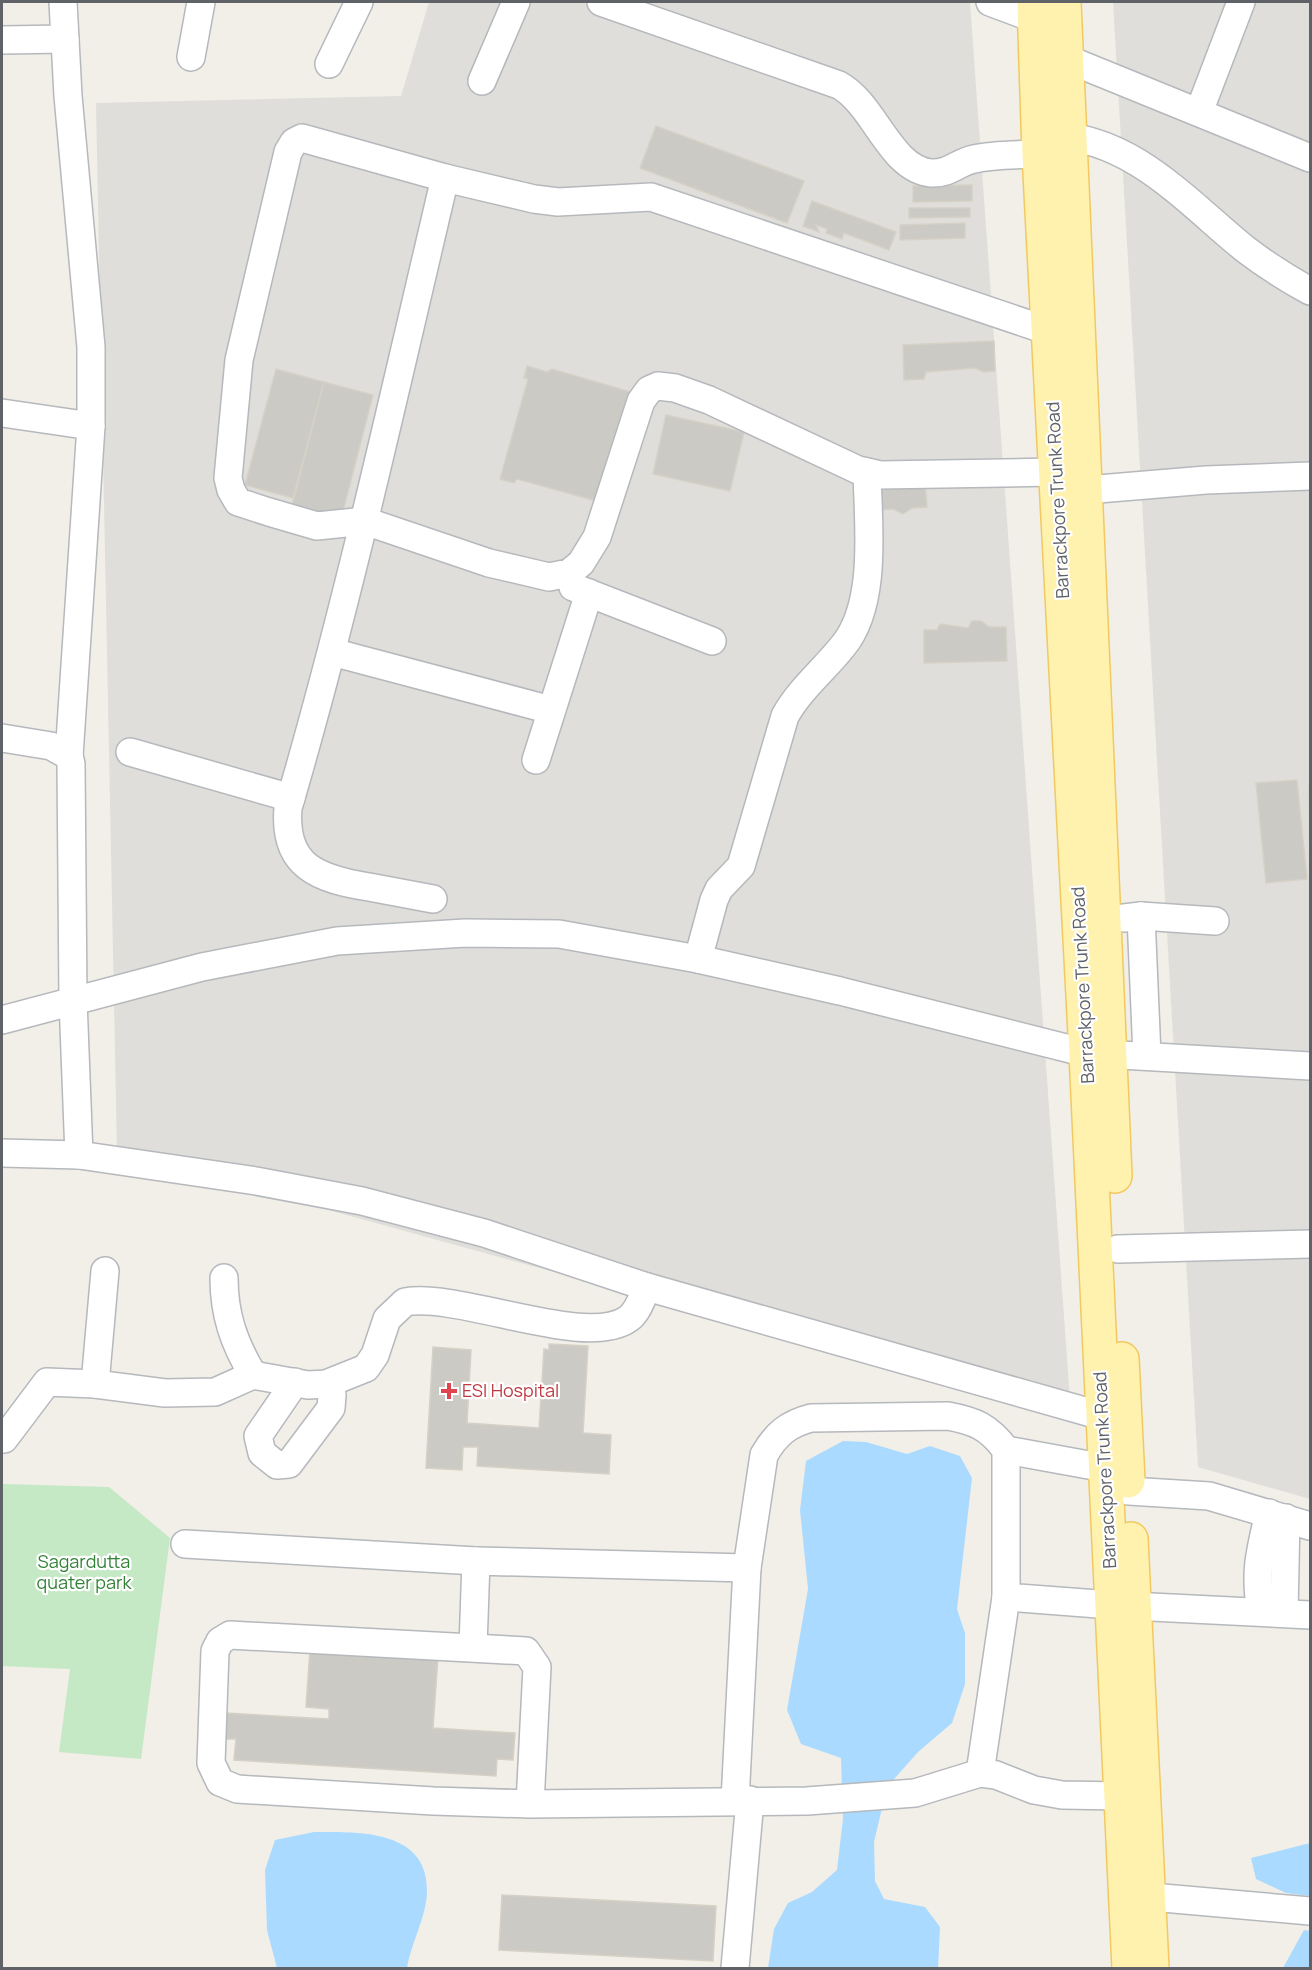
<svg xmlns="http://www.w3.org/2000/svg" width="1312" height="1970" viewBox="0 0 1312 1970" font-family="Manrope,sans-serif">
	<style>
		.industrial { fill: #e0deda }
		.green { fill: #c5e8c5 }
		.water { fill: #aadaff }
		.building { fill: #cccac5; stroke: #d6d1c6; stroke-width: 1.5 }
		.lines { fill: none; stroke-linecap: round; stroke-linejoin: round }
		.minor-casing { stroke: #b5b8bc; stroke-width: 30 }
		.major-casing { stroke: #f2c960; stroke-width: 36 }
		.minor { stroke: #fff; stroke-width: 27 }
		.major { stroke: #fff2af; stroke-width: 33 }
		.health-dot { fill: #e0444e; stroke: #fff; stroke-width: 2 }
		.labels { text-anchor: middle; stroke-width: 4.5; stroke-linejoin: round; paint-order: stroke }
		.street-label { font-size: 18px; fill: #5f6368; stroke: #fff }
		.health-label { font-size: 18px; fill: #be3a42; stroke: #fff; text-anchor: start }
		.park-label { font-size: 18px; fill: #348238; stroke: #fff }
	</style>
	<rect width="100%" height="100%" fill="#f1efe8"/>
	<g class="industrial">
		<polygon points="429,2 970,3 1071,1414 117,1152 96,103 401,96"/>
		<polygon points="1113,2 1310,2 1310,1499 1198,1467"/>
	</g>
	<polygon class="green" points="3,1484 109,1487 170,1538 141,1759 59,1752 70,1669 2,1666"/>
	<g class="water">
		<polygon points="843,1441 866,1442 907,1454 930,1446 960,1456 972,1478 957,1609 965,1633 965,1684 952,1723 918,1752 887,1787 874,1842 875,1881 884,1899 925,1907 940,1927 938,1968 768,1968 774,1929 788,1903 812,1892 837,1870 843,1819 841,1758 801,1744 787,1710 808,1589 800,1510 806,1461"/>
		<path d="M 314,1832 C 359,1832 429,1829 427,1893 C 426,1917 411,1944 407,1968 L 277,1968 L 267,1930 L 265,1870 L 275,1840 Z"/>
		<polygon points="1310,1843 1310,1896 1286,1893 1256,1879 1251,1858"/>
		<polygon points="1304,1930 1310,1931 1310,1968 1283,1968"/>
	</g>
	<g class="building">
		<polygon points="656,126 804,181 787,223 640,168"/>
		<polygon points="972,185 972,201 913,202 913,186"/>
		<polygon points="812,201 896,232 889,250 844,233 842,239 826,233 827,229 816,225 819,232 803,226"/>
		<polygon points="909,208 970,208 970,217 909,218"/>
		<polygon points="965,223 965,238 900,240 900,225"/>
		<polygon points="994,341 995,371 983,372 975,368 926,372 924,379 904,380 903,345"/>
		<polygon points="527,366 547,372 552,369 631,392 600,502 517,479 514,483 500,479 528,379 524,378"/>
		<polygon points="276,369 324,382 293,498 245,485"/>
		<polygon points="324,382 373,395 341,519 292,506"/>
		<polygon points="666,415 744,432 730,491 653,474"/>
		<polygon points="925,483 927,507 912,508 903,514 893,509 874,510 872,486"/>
		<polygon points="972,621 981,621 989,627 1006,627 1007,661 924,663 924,630 937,630 940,624 968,628"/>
		<polygon points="1297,780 1307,879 1266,883 1256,783"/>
		<polygon points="1309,785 1310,785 1310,846"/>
		<polygon points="549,1344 588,1346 583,1433 611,1435 609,1474 477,1466 478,1447 463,1447 462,1470 426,1468 433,1347 471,1350 467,1423 539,1428 544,1349 549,1350"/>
		<polygon points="310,1650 438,1657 433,1728 515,1733 513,1760 497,1759 496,1776 234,1760 236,1739 225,1739 226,1713 329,1719 329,1709 306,1707"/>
		<polygon points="502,1895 716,1906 713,1961 499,1950"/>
	</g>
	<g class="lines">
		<g class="minor-casing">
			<g id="minor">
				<polyline points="63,2 68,96 91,347 91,426 69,756"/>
				<path d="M 601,2 L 839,85 C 875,105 890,169 931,173 C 950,174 958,162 974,159 C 995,154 1018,155 1039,154"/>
				<polyline points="990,2 1035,19"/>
				<polyline points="2,40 65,39"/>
				<polyline points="191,57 201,2"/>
				<polyline points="1067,59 1310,158"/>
				<polyline points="329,64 359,2"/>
				<polyline points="482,81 516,2"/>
				<polyline points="1199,112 1241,2"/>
				<path d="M 1052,136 C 1131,136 1188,203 1245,249 C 1266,265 1288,279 1310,291"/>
				<polyline points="1049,331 651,197 558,202 534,199 445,178 302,138 294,142 288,152 239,360 228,478 231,490 238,502 269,512 317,526 365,521 489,563 549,577 569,573 581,563 597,537 641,401 649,390 658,386 675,388 709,400 858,470 880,475 1056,472"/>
				<polyline points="2,413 91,426"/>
				<polyline points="1086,490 1206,480 1310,476"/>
				<polyline points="573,587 712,641"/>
				<polyline points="332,652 551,710"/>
				<polyline points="2,738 51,746 69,756 71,764 73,1000 79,1155"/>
				<polyline points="130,752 291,798"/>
				<polyline points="536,760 589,593"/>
				<path d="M 433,899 C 412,895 390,891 369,887 C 319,879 283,867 288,808 C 349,600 395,389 445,178"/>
				<polyline points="1141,916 1147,1056"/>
				<polyline points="1124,918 1141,916 1215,921"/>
				<path d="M 698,959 L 714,900 L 719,889 L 741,866 L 785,716 C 800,689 824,670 843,646 C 878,604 868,523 867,472"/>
				<polyline points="2,1020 202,967 337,941 465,933 559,934 698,959 840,991 1086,1053 1310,1066"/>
				<polyline points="2,1153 79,1155 256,1181 362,1201 484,1233 647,1287 1102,1416 1121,1418"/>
				<polyline points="1118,1249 1310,1244"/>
				<path d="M 224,1278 C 224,1315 234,1343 253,1375"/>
				<polyline points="295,1382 258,1436 262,1453 277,1465 289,1464 331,1408 332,1395 326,1384"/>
				<polyline points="95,1384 105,1271"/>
				<path d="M 4,1439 L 47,1382 L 95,1384 L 165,1393 L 215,1392 L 253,1375 L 308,1385 L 326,1384 L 366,1368 L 375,1355 L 387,1319 L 405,1302 C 460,1292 585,1349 628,1319 C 638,1312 642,1298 647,1287"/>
				<polyline points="1006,1450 1105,1468"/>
				<polyline points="1129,1491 1209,1496 1310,1526"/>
				<polyline points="185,1544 476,1561"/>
				<path d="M 1261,1612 C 1254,1572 1260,1552 1269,1513"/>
				<polyline points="1284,1613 1286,1518"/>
				<polyline points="473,1647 476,1561 747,1568"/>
				<polyline points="980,1773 1006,1597"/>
				<path d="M 735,1801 L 747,1568 L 764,1455 C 776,1434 788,1424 811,1418 L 948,1416 C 975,1421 989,1427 1006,1450 L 1006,1597 L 1111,1605 L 1310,1615"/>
				<polyline points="530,1804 537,1667 526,1651 230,1635 220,1641 215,1651 211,1763 220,1782 237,1789 433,1801 530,1804 807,1801 915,1793 980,1773 996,1775 1034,1790 1062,1795 1121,1796"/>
				<polyline points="1129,1895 1310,1911"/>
				<polyline points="735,1968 750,1800"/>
			</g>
		</g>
		<g class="major-casing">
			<g id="major">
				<polyline points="1034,2 1039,154 1086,1053 1129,1968"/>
				<polyline points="1064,2 1115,1176"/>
				<polyline points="1122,1359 1128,1481"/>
				<polyline points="1131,1539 1152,1968"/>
			</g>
		</g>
		<use href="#minor" class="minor"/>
		<use href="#major" class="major"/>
	</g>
	<path class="health-dot" d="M446 1382h6v6h6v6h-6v6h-6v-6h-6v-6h6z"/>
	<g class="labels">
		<g class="street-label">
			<text transform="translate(1058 500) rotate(-93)" y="6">Barrackpore Trunk Road</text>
			<text transform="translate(1083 985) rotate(-93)" y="6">Barrackpore Trunk Road</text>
			<text transform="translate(1105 1470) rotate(-93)" y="6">Barrackpore Trunk Road</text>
		</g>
		<g class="health-label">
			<text x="462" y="1397">ESI Hospital</text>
		</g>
		<g class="park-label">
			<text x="84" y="1568">Sagardutta<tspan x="84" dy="21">quater park</tspan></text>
		</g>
	</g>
	<rect width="1312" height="1970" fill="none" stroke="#5f6368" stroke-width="6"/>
</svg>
